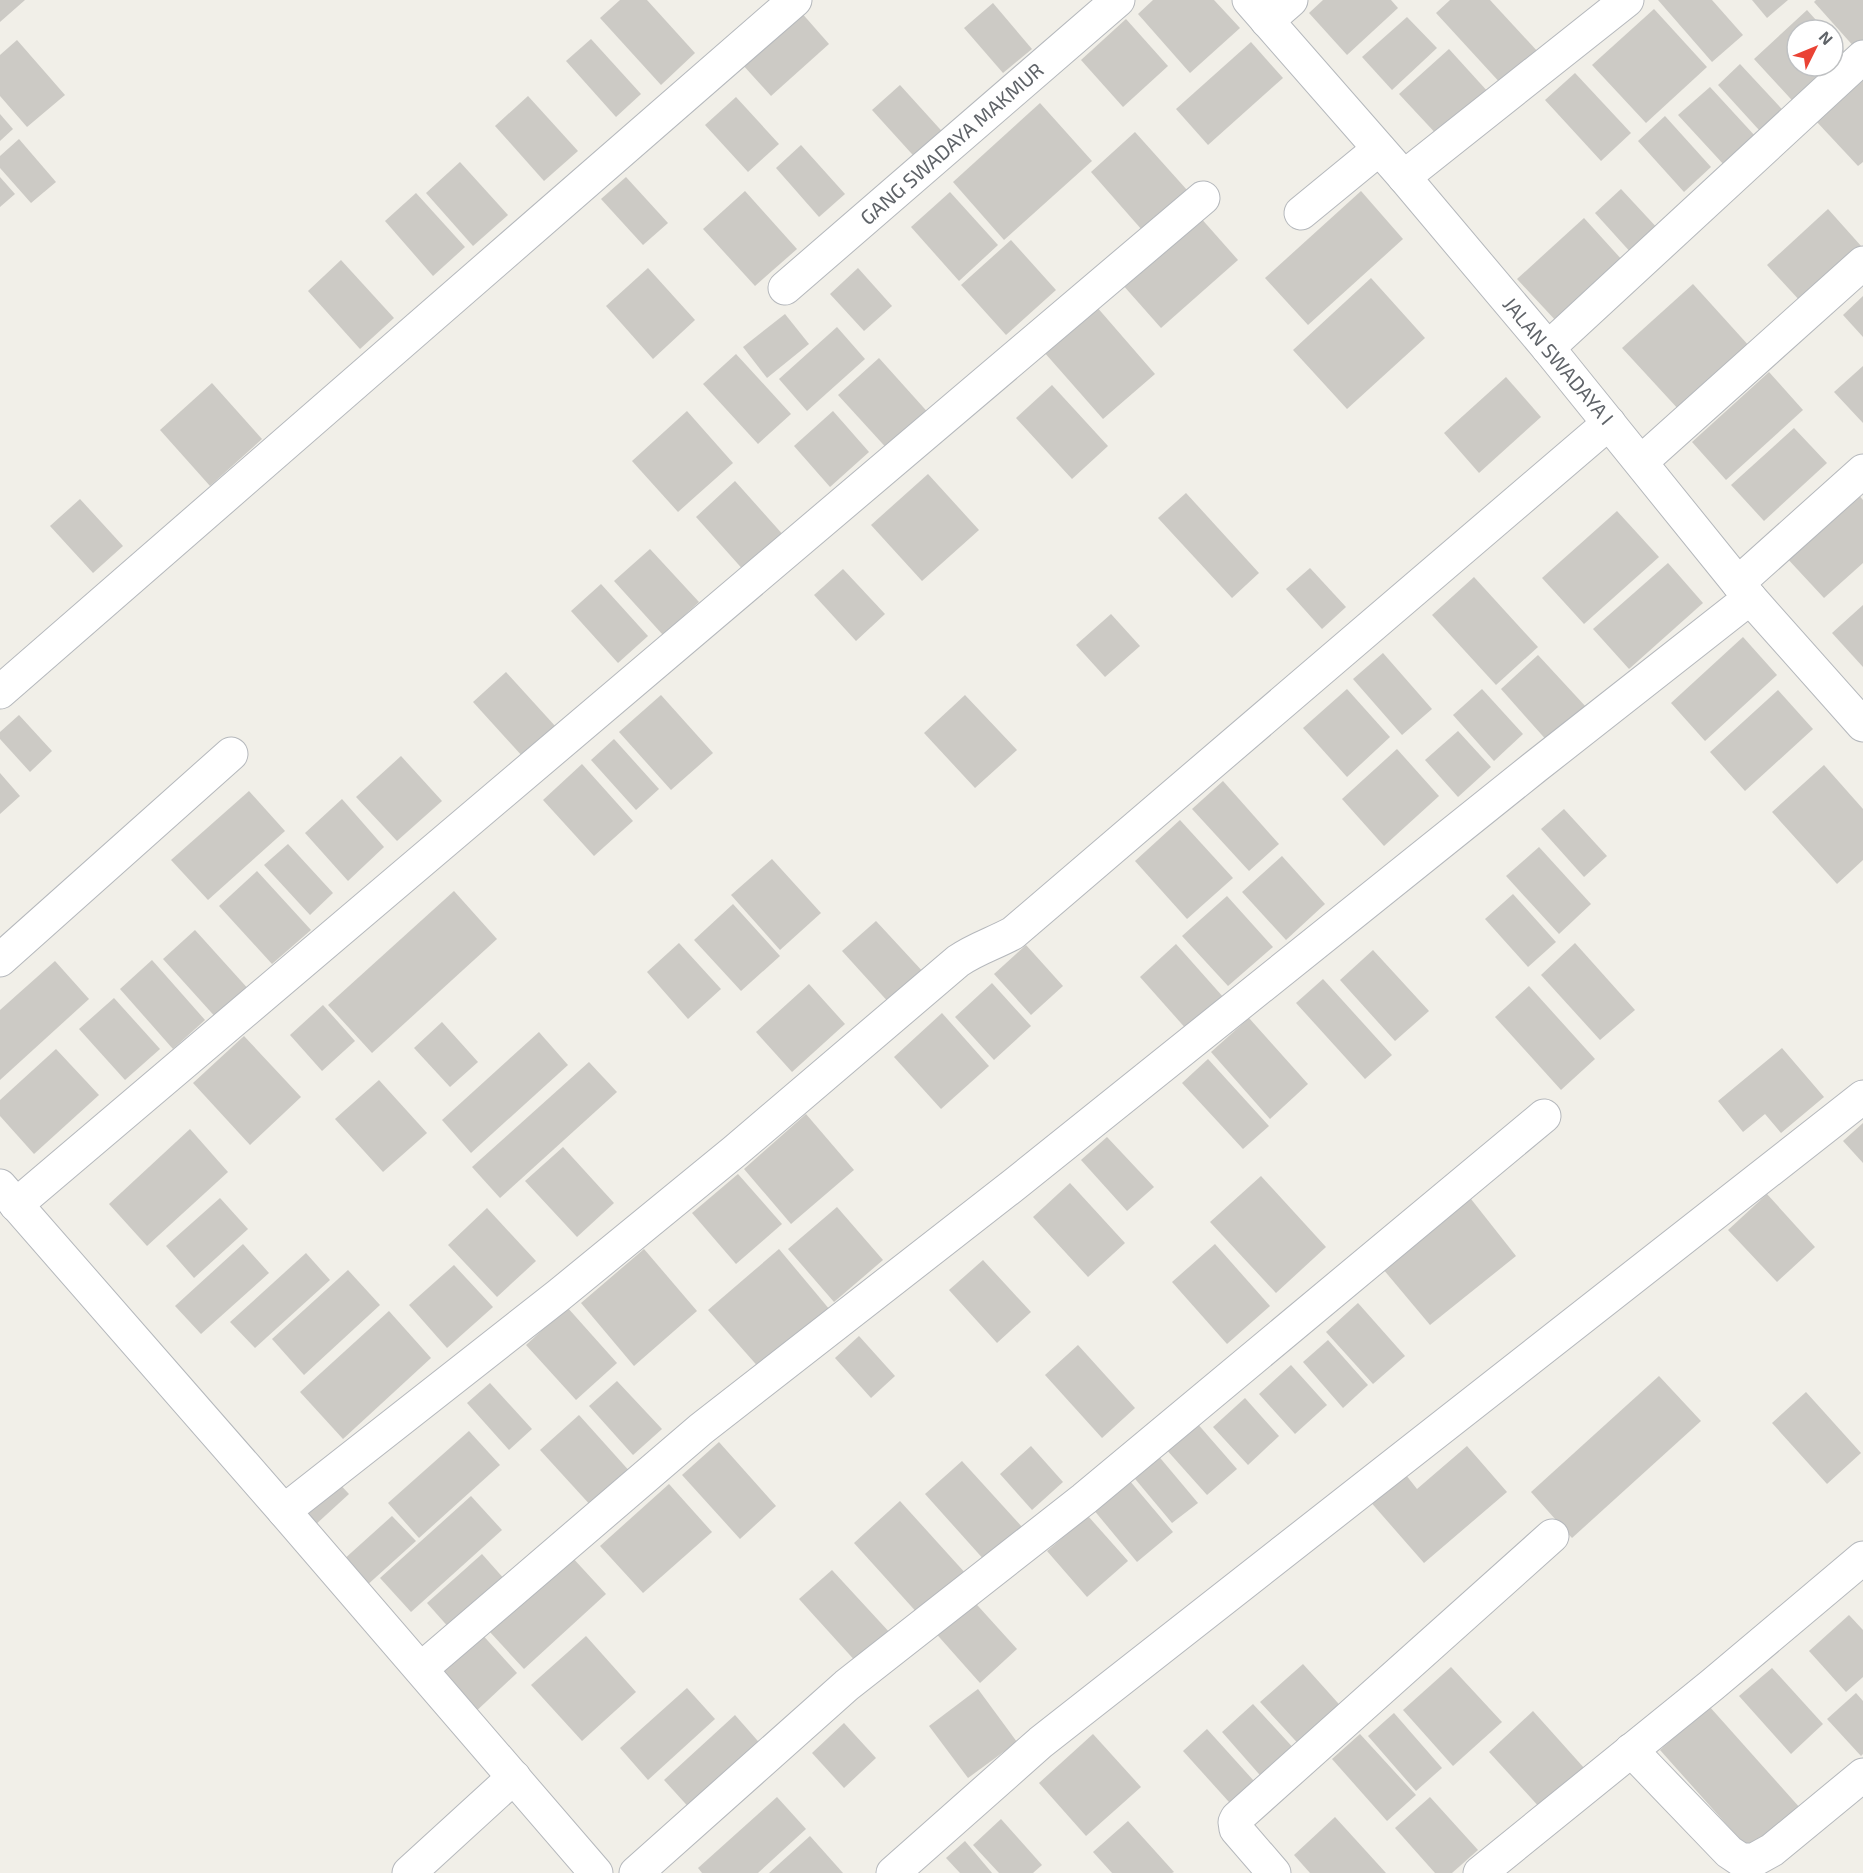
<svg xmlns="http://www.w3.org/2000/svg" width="1863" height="1873" viewBox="0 0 1863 1873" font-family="'Exo 2',sans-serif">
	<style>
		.building { fill: #cccac5 }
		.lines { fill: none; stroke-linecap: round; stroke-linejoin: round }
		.minor-casing { stroke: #b5b8bc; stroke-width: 35 }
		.minor { stroke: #fff; stroke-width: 33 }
		.labels { text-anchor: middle; stroke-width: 4.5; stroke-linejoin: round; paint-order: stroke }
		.street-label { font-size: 20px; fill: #5f6368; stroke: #fff }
	</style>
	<rect width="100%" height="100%" fill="#f1efe8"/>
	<g class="building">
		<polygon points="0,0 25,0 0,22"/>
		<polygon points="620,0 647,0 695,53 661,85 600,18"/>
		<polygon points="1153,0 1214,0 1240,28 1190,73 1138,14"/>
		<polygon points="1323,0 1391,0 1398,8 1347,55 1309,13"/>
		<polygon points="1450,0 1490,0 1539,53 1503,86 1436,13"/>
		<polygon points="1658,0 1712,0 1743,35 1712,62"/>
		<polygon points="1752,0 1788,0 1767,18"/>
		<polygon points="1816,0 1863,0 1863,43 1856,49 1814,2"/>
		<polygon points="993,3 1032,49 1003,73 964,28"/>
		<polygon points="1654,9 1707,67 1646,123 1592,65"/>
		<polygon points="1807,10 1825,30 1797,30 1797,66 1833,66 1833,39 1853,61 1800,109 1754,59"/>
		<polygon points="800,11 829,44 771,96 742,64"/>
		<polygon points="1407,17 1437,48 1392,90 1362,57"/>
		<polygon points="1126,19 1168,66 1123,107 1081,60"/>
		<polygon points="591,39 641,94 616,117 566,61"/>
		<polygon points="17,40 65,95 27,127 0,96 0,55"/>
		<polygon points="1251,42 1283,78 1208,145 1176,109"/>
		<polygon points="1449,49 1489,93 1440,138 1399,94"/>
		<polygon points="1740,64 1792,120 1769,141 1718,85"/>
		<polygon points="1575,73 1631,133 1601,161 1545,100"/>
		<polygon points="1863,77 1863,162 1858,166 1816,121"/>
		<polygon points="900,85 948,138 921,164 872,110"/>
		<polygon points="1710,87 1756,137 1725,166 1678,115"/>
		<polygon points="528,96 578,151 544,181 495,126"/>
		<polygon points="736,97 779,144 748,172 705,125"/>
		<polygon points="1040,103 1092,161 1004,240 953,182"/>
		<polygon points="0,114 13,129 0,141"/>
		<polygon points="1665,116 1711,167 1684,192 1638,141"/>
		<polygon points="1135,132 1187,190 1142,230 1091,172"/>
		<polygon points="19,139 56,182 31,203 0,168 0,156"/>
		<polygon points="801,145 845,194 819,217 776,168"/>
		<polygon points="460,162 508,215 473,246 426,193"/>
		<polygon points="0,177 15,194 0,207"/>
		<polygon points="626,177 668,223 643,245 601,199"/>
		<polygon points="1621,189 1660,231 1633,255 1595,213"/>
		<polygon points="745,191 797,249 755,286 703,229"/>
		<polygon points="1361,191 1403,239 1308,325 1265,278"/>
		<polygon points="950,192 998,245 959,281 911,227"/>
		<polygon points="416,193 465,247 433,276 385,221"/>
		<polygon points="1828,209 1862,247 1801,302 1767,265"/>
		<polygon points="1199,216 1238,260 1161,328 1122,284"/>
		<polygon points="1584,218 1623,261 1557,322 1517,279"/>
		<polygon points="1011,240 1056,290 1006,335 961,285"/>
		<polygon points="341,260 394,318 360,349 308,291"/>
		<polygon points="648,268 695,320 653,359 606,306"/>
		<polygon points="858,268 892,306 864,331 830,294"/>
		<polygon points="1371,278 1425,338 1347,409 1293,350"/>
		<polygon points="1693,284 1750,347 1680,411 1622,348"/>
		<polygon points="1863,296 1863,337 1843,315"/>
		<polygon points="1096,306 1155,374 1103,419 1044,352"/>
		<polygon points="785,314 809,344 767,378 743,347"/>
		<polygon points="837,327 865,359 807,411 779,379"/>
		<polygon points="736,354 791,414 758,444 703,384"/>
		<polygon points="879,358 932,417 891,453 838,395"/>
		<polygon points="1863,366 1863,423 1834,392"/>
		<polygon points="1769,372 1803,410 1726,480 1692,442"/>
		<polygon points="1506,377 1541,417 1479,473 1444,433"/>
		<polygon points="212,383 262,439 210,486 160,430"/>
		<polygon points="1052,385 1108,446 1072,479 1016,418"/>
		<polygon points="687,411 733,463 678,512 632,461"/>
		<polygon points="833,411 869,452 830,487 794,446"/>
		<polygon points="1794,428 1827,463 1764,521 1731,485"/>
		<polygon points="928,474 979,530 922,581 871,525"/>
		<polygon points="735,481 785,537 746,573 696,517"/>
		<polygon points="1856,492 1863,500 1863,563 1824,598 1785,556"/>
		<polygon points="1186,493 1259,573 1232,598 1158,518"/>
		<polygon points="80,499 123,546 93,573 50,526"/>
		<polygon points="1617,511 1659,557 1584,624 1542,578"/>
		<polygon points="650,549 699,602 663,635 614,581"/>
		<polygon points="1668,563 1703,603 1629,669 1593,629"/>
		<polygon points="1310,568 1346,607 1322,629 1286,589"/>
		<polygon points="843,569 885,614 856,641 814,595"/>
		<polygon points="1474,577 1538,647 1496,685 1432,615"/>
		<polygon points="601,584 648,636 618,663 571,611"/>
		<polygon points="1863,605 1863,667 1832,633"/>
		<polygon points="1111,614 1140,646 1105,677 1076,645"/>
		<polygon points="1743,637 1777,675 1705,741 1671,703"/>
		<polygon points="1383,653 1432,709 1402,735 1353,679"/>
		<polygon points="1538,655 1587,708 1549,743 1501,689"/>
		<polygon points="506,672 556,727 523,757 473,702"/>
		<polygon points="1347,689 1390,737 1347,777 1303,728"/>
		<polygon points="1482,689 1523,734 1494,761 1453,715"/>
		<polygon points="1778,690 1813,729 1745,791 1710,752"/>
		<polygon points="661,695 713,753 671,790 619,732"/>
		<polygon points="965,695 1017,750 975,788 924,733"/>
		<polygon points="19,715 52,751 30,772 0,739 0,732"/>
		<polygon points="1458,731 1491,767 1458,797 1425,760"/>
		<polygon points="614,739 659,789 636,810 591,760"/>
		<polygon points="1397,749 1439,796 1384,846 1342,799"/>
		<polygon points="401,756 442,801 397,841 356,797"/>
		<polygon points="582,764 633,821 594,856 543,800"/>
		<polygon points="1824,765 1863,809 1863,860 1837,884 1772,812"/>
		<polygon points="0,773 20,796 0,814"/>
		<polygon points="1223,781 1279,844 1249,871 1192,809"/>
		<polygon points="249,791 285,831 208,900 171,860"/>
		<polygon points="342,799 384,847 348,881 305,833"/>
		<polygon points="1564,809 1607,856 1584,877 1541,829"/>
		<polygon points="1180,820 1233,878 1187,919 1135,861"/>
		<polygon points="288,844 333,893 310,915 264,865"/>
		<polygon points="1539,847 1591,904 1559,934 1506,876"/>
		<polygon points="1282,856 1325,904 1286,940 1242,892"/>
		<polygon points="772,859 821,913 780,950 731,895"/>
		<polygon points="257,871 311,930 272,964 219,906"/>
		<polygon points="454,891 497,939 372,1053 328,1005"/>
		<polygon points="1513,894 1556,942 1528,967 1485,919"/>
		<polygon points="1227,896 1273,947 1228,986 1182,936"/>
		<polygon points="733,904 780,956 741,991 694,940"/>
		<polygon points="876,921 925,974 891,1005 842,951"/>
		<polygon points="195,930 251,992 219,1021 163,959"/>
		<polygon points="679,943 721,989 688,1019 647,972"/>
		<polygon points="1575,943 1635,1010 1600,1040 1541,975"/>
		<polygon points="1176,944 1224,998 1188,1031 1140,977"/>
		<polygon points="1026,945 1063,986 1031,1015 994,974"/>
		<polygon points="1373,950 1429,1011 1395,1041 1340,980"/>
		<polygon points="152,960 205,1020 173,1049 120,989"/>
		<polygon points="55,961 89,999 0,1080 0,1010"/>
		<polygon points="1323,979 1392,1055 1365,1079 1296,1003"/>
		<polygon points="992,983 1031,1026 994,1060 955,1017"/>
		<polygon points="809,984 845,1024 792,1072 756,1032"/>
		<polygon points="1529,986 1595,1059 1561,1090 1495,1017"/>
		<polygon points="114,998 160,1049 125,1080 79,1029"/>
		<polygon points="323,1005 355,1041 322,1071 290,1035"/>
		<polygon points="942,1013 989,1066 941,1109 894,1057"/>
		<polygon points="1249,1018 1308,1084 1270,1119 1211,1052"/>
		<polygon points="442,1022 478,1062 450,1087 414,1048"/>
		<polygon points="539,1032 568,1065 471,1153 442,1120"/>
		<polygon points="244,1036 301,1097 250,1145 193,1083"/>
		<polygon points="1782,1048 1824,1097 1781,1133 1765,1114 1743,1132 1718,1101"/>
		<polygon points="56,1049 99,1095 34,1154 0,1116 0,1100"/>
		<polygon points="1208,1059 1269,1126 1243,1149 1182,1083"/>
		<polygon points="589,1062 617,1092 500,1198 472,1167"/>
		<polygon points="379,1080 427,1133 383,1172 335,1119"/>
		<polygon points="806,1114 854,1170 791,1224 744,1169"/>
		<polygon points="1863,1123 1863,1163 1843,1141"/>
		<polygon points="190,1129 228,1172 147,1246 109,1204"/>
		<polygon points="1107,1137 1154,1187 1127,1211 1081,1160"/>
		<polygon points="563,1147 614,1203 577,1237 525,1181"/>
		<polygon points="738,1174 782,1224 736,1264 692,1213"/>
		<polygon points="1261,1176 1326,1247 1276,1293 1210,1222"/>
		<polygon points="1070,1183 1125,1243 1088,1277 1033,1217"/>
		<polygon points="1767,1194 1815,1247 1777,1282 1728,1230"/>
		<polygon points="220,1198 248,1229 194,1278 166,1246"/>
		<polygon points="1471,1199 1516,1256 1430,1325 1383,1269"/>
		<polygon points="837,1207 883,1260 834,1302 788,1249"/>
		<polygon points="487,1208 536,1261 497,1297 448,1245"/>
		<polygon points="243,1244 269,1273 201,1334 175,1306"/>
		<polygon points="1215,1244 1270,1306 1227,1344 1172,1282"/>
		<polygon points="644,1249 697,1311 634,1366 581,1303"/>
		<polygon points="779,1249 830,1310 761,1370 708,1310"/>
		<polygon points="306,1253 330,1280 255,1348 230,1322"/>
		<polygon points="983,1260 1031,1312 997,1343 949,1290"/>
		<polygon points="454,1265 493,1307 447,1348 409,1305"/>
		<polygon points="348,1270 380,1305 304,1375 272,1339"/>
		<polygon points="1358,1303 1405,1356 1373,1384 1326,1332"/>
		<polygon points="567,1307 617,1363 576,1400 526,1345"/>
		<polygon points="389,1311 431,1358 343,1439 300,1392"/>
		<polygon points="859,1336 895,1376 871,1398 835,1358"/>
		<polygon points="1328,1340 1368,1385 1343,1408 1303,1362"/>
		<polygon points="1078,1345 1135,1408 1102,1438 1045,1375"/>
		<polygon points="1291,1365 1327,1405 1295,1434 1259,1394"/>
		<polygon points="1659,1376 1701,1421 1572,1538 1531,1492"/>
		<polygon points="617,1381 662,1429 633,1455 589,1406"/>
		<polygon points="490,1383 532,1429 509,1450 467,1403"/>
		<polygon points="1806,1392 1861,1453 1827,1484 1772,1423"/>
		<polygon points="1245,1398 1279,1436 1248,1465 1213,1427"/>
		<polygon points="579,1415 632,1474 593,1508 540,1450"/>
		<polygon points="1196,1422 1237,1469 1207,1495 1165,1448"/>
		<polygon points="469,1431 500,1465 419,1538 388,1503"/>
		<polygon points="719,1442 776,1506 740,1539 682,1475"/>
		<polygon points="1031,1446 1063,1482 1032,1510 1000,1474"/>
		<polygon points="1467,1446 1507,1492 1424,1563 1368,1499 1402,1470 1417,1489"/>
		<polygon points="1156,1453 1198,1503 1172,1523 1131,1474"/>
		<polygon points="962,1461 1023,1528 986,1562 925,1494"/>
		<polygon points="1124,1474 1173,1532 1137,1562 1088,1503"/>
		<polygon points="335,1479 349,1494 314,1526 301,1512"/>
		<polygon points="669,1484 712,1532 643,1593 600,1546"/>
		<polygon points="471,1496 502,1530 411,1612 380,1578"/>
		<polygon points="900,1501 967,1575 920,1616 854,1543"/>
		<polygon points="392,1516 416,1541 365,1587 342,1561"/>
		<polygon points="1088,1516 1128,1561 1087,1597 1047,1551"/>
		<polygon points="482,1554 506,1581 451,1630 427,1603"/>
		<polygon points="571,1556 606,1594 524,1669 489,1631"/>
		<polygon points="832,1570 891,1634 858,1664 799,1599"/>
		<polygon points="969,1596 1017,1649 980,1683 932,1629"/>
		<polygon points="1849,1615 1863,1630 1863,1677 1846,1692 1809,1651"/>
		<polygon points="479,1631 517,1673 472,1715 434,1673"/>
		<polygon points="586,1636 636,1692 582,1741 531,1685"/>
		<polygon points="1303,1664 1346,1712 1304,1750 1260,1702"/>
		<polygon points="1451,1667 1502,1722 1453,1766 1403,1710"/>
		<polygon points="1772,1668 1823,1724 1791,1754 1739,1696"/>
		<polygon points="687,1688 715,1719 648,1780 620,1748"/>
		<polygon points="978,1689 1017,1742 968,1778 929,1726"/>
		<polygon points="1856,1693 1863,1701 1863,1754 1861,1756 1827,1719"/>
		<polygon points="1253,1704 1298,1753 1266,1782 1222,1732"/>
		<polygon points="1709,1706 1801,1809 1752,1853 1660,1750"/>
		<polygon points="1533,1711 1585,1769 1541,1809 1489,1752"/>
		<polygon points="1394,1713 1442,1768 1416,1791 1368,1736"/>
		<polygon points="735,1715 764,1748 693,1812 664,1780"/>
		<polygon points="844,1723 876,1758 844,1788 812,1753"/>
		<polygon points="1207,1729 1263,1791 1238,1812 1183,1751"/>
		<polygon points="1093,1734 1141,1787 1086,1836 1039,1783"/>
		<polygon points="1360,1734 1416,1795 1387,1821 1332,1759"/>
		<polygon points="777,1797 806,1829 758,1873 702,1873 698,1868"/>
		<polygon points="1430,1797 1478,1850 1452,1873 1435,1873 1395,1828"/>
		<polygon points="1335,1817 1386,1873 1310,1873 1294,1855"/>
		<polygon points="1001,1819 1042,1865 1033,1873 999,1873 973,1845"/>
		<polygon points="1128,1821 1174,1872 1172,1873 1112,1873 1093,1852"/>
		<polygon points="810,1836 843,1873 769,1873"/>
		<polygon points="965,1841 992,1873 960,1873 946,1858"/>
	</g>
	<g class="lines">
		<g class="minor-casing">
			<g id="minor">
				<polyline points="1249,0 1404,177 1548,348 1750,598 1863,725"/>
				<polyline points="1267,21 1291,0"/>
				<polyline points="1404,177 1627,0"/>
				<polyline points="1301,213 1379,149"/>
				<polyline points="785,288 1118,0"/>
				<polyline points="1548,348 1863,57"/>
				<polyline points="1641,462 1863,263"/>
				<polyline points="1738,583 1863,471"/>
				<polyline points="0,692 795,0"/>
				<polyline points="0,960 231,754"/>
				<polyline points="0,1186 284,1511 596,1873"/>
				<polyline points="16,1205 1203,198"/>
				<path d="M 284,1511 L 559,1295 L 735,1151 L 958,961 C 975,949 995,943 1013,933 L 1609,423"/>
				<polyline points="421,1669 701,1429 1015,1184 1535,767 1750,598"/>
				<polyline points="1631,1750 1729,1852 1741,1860 1754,1860 1772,1850 1863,1775"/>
				<polyline points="409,1873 514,1777"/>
				<polyline points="636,1873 847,1685 1084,1499 1544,1116"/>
				<polyline points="893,1873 1041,1742 1863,1097"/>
				<polyline points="1274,1873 1236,1829 1235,1822 1237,1818 1552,1536"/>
				<polyline points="1480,1873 1712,1685 1863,1558"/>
			</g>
		</g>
		<use href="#minor" class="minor"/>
	</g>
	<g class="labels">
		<g class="street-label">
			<text transform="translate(952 144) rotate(-41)" y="7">GANG SWADAYA MAKMUR</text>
			<text transform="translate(1558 361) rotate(50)" y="7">JALAN SWADAYA I</text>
		</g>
	</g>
	<g transform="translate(1815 48) rotate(47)"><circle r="28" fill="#ffffff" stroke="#bfc1c3" stroke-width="1.5"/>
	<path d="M0-4.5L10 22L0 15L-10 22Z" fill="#ea4335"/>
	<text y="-9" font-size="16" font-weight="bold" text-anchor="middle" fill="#5f6368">N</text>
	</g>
</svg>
